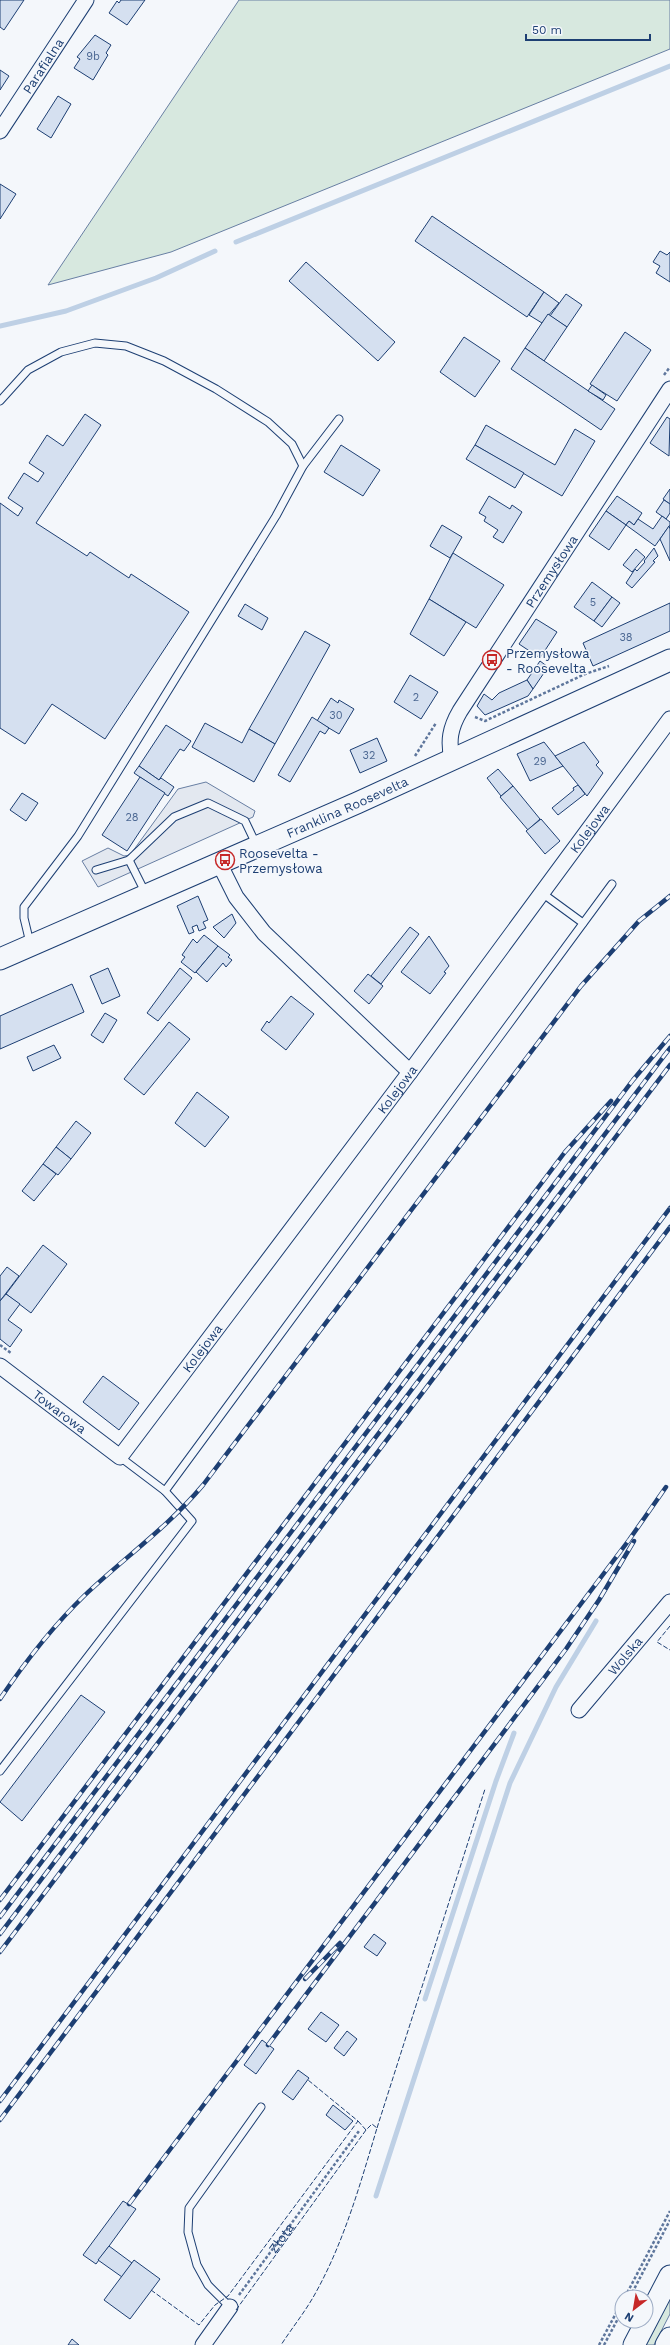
<svg xmlns="http://www.w3.org/2000/svg" width="670" height="2345" viewBox="0 0 670 2345" font-family="'Work Sans',sans-serif">
	<style>
		.green { fill: #d7e8df; stroke: #687fa3 }
		.parking { fill: #e3e8f0; stroke: #687fa3 }
		.lines { fill: none; stroke-linecap: round; stroke-linejoin: round }
		.stream { stroke: #bed0e5; stroke-width: 5 }
		.building { fill: #d5e0f0; stroke: #1d3f73 }
		.lane-casing { stroke: #1d3f73; stroke-width: 9 }
		.street-casing { stroke: #1d3f73; stroke-width: 17 }
		.secondary-casing { stroke: #1d3f73; stroke-width: 23 }
		.path { stroke: #5e769c; stroke-width: 2.5; stroke-dasharray: 3 2; stroke-linecap: butt }
		.lane { stroke: #f4f7fb; stroke-width: 7 }
		.street { stroke: #f4f7fb; stroke-width: 15 }
		.secondary { stroke: #f4f7fb; stroke-width: 21 }
		.rail-casing { stroke: #1d3f73; stroke-width: 4.5 }
		.rail { stroke: #f4f7fb; stroke-width: 3; stroke-dasharray: 9; stroke-linecap: butt }
		.fence { stroke: #1d3f73; stroke-width: 1; stroke-dasharray: 5 2; stroke-linecap: butt }
		.labels { text-anchor: middle; stroke-width: 3; stroke-linejoin: round; paint-order: stroke }
		.number-label { font-size: 11px; fill: #4b6792 }
		.street-label { font-size: 13px; fill: #1d3f73; stroke: #f4f7fb }
		.poi-label { font-size: 13px; fill: #1d3f73; stroke: #f4f7fb; text-anchor: start }
	</style>
	<rect width="100%" height="100%" fill="#f4f7fb"/>
	<g class="green">
		<polygon points="239,0 670,0 670,49 171,252 48,285"/>
		<polygon points="670,2298 670,2314 654,2345 645,2345"/>
	</g>
	<polygon class="parking" points="206,782 255,811 253,817 98,887 82,861 108,848 124,856 130,855 178,789"/>
	<g class="lines">
		<g class="stream">
			<polyline points="236,242 670,66"/>
			<polyline points="0,326 66,311 156,278 215,251"/>
			<polyline points="425,1999 496,1781 514,1733"/>
			<polyline points="376,2196 510,1783 556,1687 596,1621"/>
		</g>
	</g>
	<g class="building">
		<polygon points="0,0 24,0 4,30 0,27"/>
		<polygon points="121,0 145,0 127,25 109,13 117,1 119,3"/>
		<polygon points="95,35 111,45 106,53 108,55 93,80 74,68 80,59 77,57"/>
		<polygon points="0,70 9,76 0,90"/>
		<polygon points="58,96 71,104 51,138 37,129"/>
		<polygon points="0,184 16,194 0,219"/>
		<polygon points="432,216 544,292 527,317 415,241"/>
		<polygon points="660,251 667,255 670,252 670,282 656,273 660,266 653,262"/>
		<polygon points="306,262 395,342 378,361 289,281"/>
		<polygon points="544,292 559,303 542,323 529,315"/>
		<polygon points="566,294 582,305 567,327 550,316"/>
		<polygon points="548,314 567,327 544,361 525,348"/>
		<polygon points="625,332 651,350 617,401 590,384"/>
		<polygon points="464,337 500,361 475,397 440,372"/>
		<polygon points="525,348 615,409 601,430 511,369"/>
		<polygon points="592,385 606,395 603,400 588,391"/>
		<polygon points="85,414 101,425 36,523 87,556 90,552 129,578 131,574 189,612 105,739 52,704 25,744 0,728 0,503 18,516 23,508 8,498 24,473 38,482 44,473 29,463 47,435 63,446"/>
		<polygon points="667,417 670,419 669,456 650,443"/>
		<polygon points="486,425 555,465 575,429 595,441 562,496 475,445"/>
		<polygon points="341,445 380,470 363,496 324,472"/>
		<polygon points="475,445 524,473 515,488 466,459"/>
		<polygon points="670,489 670,504 663,499"/>
		<polygon points="489,496 510,509 512,505 522,512 503,543 493,537 498,530 484,521 486,517 479,513"/>
		<polygon points="617,496 642,513 634,525 629,521 626,525 606,511"/>
		<polygon points="664,500 670,504 670,513 666,519 656,512"/>
		<polygon points="606,511 626,525 609,550 589,536"/>
		<polygon points="662,516 670,522 670,525 655,546 626,525 629,521 634,525 638,519 653,529"/>
		<polygon points="442,525 462,537 450,558 430,546"/>
		<polygon points="669,526 670,529 670,561 660,539"/>
		<polygon points="654,548 658,556 653,561 655,562 632,588 626,583 635,569 637,571 645,562 644,561"/>
		<polygon points="636,549 645,557 632,572 623,565"/>
		<polygon points="453,553 504,585 476,628 429,599"/>
		<polygon points="592,582 612,597 594,621 574,607"/>
		<polygon points="612,597 620,603 602,627 594,621"/>
		<polygon points="429,599 466,622 444,656 410,634"/>
		<polygon points="670,603 670,631 593,666 583,643"/>
		<polygon points="245,604 268,618 262,630 238,616"/>
		<polygon points="536,619 557,632 540,658 519,644"/>
		<polygon points="305,631 330,645 275,744 249,729"/>
		<polygon points="540,661 548,667 533,689 527,680"/>
		<polygon points="410,675 438,692 421,719 394,702"/>
		<polygon points="527,680 533,689 528,696 485,715 477,706 484,694 492,700 499,693"/>
		<polygon points="331,698 338,703 339,700 354,709 339,734 317,721"/>
		<polygon points="312,717 329,728 325,734 320,731 290,782 278,775"/>
		<polygon points="205,723 242,743 249,729 275,744 254,782 192,747"/>
		<polygon points="166,725 191,741 184,751 180,749 159,780 139,766"/>
		<polygon points="377,738 387,761 360,773 350,750"/>
		<polygon points="544,742 563,766 530,781 517,754"/>
		<polygon points="584,742 599,762 596,765 603,773 587,796 555,756"/>
		<polygon points="139,766 159,780 161,778 174,787 168,796 134,773"/>
		<polygon points="498,769 513,786 501,796 487,778"/>
		<polygon points="140,777 165,793 127,851 102,835"/>
		<polygon points="578,785 585,794 558,815 552,808 574,790 573,788"/>
		<polygon points="513,786 540,819 528,830 500,797"/>
		<polygon points="22,793 38,803 26,821 10,810"/>
		<polygon points="541,819 560,841 545,854 526,831"/>
		<polygon points="198,896 208,920 203,922 206,928 199,931 197,925 192,927 194,932 189,934 177,906"/>
		<polygon points="232,914 236,923 224,938 213,927"/>
		<polygon points="410,927 419,934 381,984 371,976"/>
		<polygon points="204,935 218,946 195,973 181,962 185,957 182,955 193,939 197,943"/>
		<polygon points="429,936 449,966 444,972 446,973 430,994 401,972"/>
		<polygon points="218,946 230,955 228,957 232,960 226,967 223,963 207,982 196,972"/>
		<polygon points="108,968 120,996 102,1004 90,976"/>
		<polygon points="180,968 192,978 158,1021 147,1013"/>
		<polygon points="368,974 383,986 369,1004 354,991"/>
		<polygon points="72,984 84,1012 0,1049 0,1016"/>
		<polygon points="291,996 314,1014 286,1050 261,1030 267,1021 269,1023"/>
		<polygon points="105,1013 117,1020 103,1043 91,1035"/>
		<polygon points="169,1022 190,1039 144,1095 124,1079"/>
		<polygon points="54,1045 61,1058 33,1071 27,1057"/>
		<polygon points="197,1092 229,1117 205,1147 175,1123"/>
		<polygon points="76,1121 91,1133 71,1159 56,1147"/>
		<polygon points="56,1147 71,1159 58,1175 43,1164"/>
		<polygon points="43,1164 56,1174 34,1201 22,1191"/>
		<polygon points="43,1245 67,1264 31,1313 6,1294"/>
		<polygon points="7,1267 19,1276 0,1301 0,1276"/>
		<polygon points="6,1294 20,1304 8,1320 22,1330 10,1347 0,1339 0,1301"/>
		<polygon points="103,1376 139,1403 119,1430 83,1402"/>
		<polygon points="81,1695 105,1712 22,1821 0,1802"/>
		<polygon points="374,1934 386,1943 377,1956 364,1947"/>
		<polygon points="321,2012 339,2025 326,2042 308,2029"/>
		<polygon points="347,2031 357,2039 344,2056 334,2048"/>
		<polygon points="262,2040 274,2049 256,2074 244,2065"/>
		<polygon points="298,2070 309,2078 293,2100 282,2092"/>
		<polygon points="333,2105 353,2121 345,2130 326,2115"/>
		<polygon points="123,2201 136,2209 96,2264 83,2255"/>
		<polygon points="109,2246 132,2263 122,2277 98,2260"/>
		<polygon points="134,2260 160,2279 130,2319 104,2300"/>
		<polygon points="72,2339 79,2345 68,2345"/>
	</g>
	<g class="lines">
		<g class="lane-casing">
			<g id="lane">
				<polyline points="0,401 28,370 61,352 95,343 126,346 164,361 216,389 268,422 292,444 303,466"/>
				<polyline points="129,860 146,894"/>
				<polyline points="96,870 129,860 174,817 208,803 245,821 256,844"/>
				<polyline points="542,893 583,923"/>
				<polyline points="30,943 24,918 24,907 78,836 276,516 303,466 339,419"/>
				<polyline points="120,1457 165,1491 612,884"/>
				<polyline points="0,1771 192,1521 165,1491"/>
				<polyline points="230,2307 208,2285 197,2265 188,2232 189,2208 261,2107"/>
			</g>
		</g>
		<g class="street-casing">
			<g id="street">
				<path id="s2" d="M 0,131 L 86,0"/>
				<path id="s3" d="M 452,759 C 448,741 450,728 460,711 L 670,389"/>
				<polyline points="219,863 236,897 264,933 410,1072"/>
				<path id="s4" d="M 0,1366 L 120,1457 L 410,1072 L 670,719"/>
				<path id="s5" d="M 579,1710 L 670,1602"/>
				<polyline points="203,2345 230,2307"/>
			</g>
		</g>
		<g class="secondary-casing">
			<g id="secondary">
				<path id="s6" d="M 0,959 L 357,803 L 670,660"/>
				<polyline points="634,2345 670,2276"/>
				<polyline points="666,2345 670,2338"/>
			</g>
		</g>
		<g class="path">
			<polyline points="664,375 670,367"/>
			<polyline points="475,717 485,721 585,674 609,666"/>
			<polyline points="415,756 436,723"/>
			<polyline points="0,1345 11,1353"/>
			<path id="s1" d="M 239,2295 L 359,2131"/>
			<polyline points="625,2297 670,2211"/>
			<polyline points="630,2297 670,2220"/>
			<polyline points="599,2345 622,2302"/>
			<polyline points="604,2345 622,2311"/>
		</g>
		<use href="#lane" class="lane"/>
		<use href="#street" class="street"/>
		<use href="#secondary" class="secondary"/>
		<g class="rail-casing">
			<g id="rail">
				<path d="M 0,1699 C 25,1662 53,1626 85,1595 C 124,1558 168,1527 203,1485 L 581,986 L 639,921 L 670,896"/>
				<polyline points="0,1900 565,1152 611,1101"/>
				<polyline points="0,1917 633,1080 670,1036"/>
				<polyline points="0,1934 670,1048"/>
				<polyline points="0,1952 670,1065"/>
				<polyline points="305,1979 340,1943"/>
				<polyline points="268,2045 566,1649 599,1600 634,1541"/>
				<polyline points="0,2101 670,1208"/>
				<polyline points="0,2120 670,1227"/>
				<polyline points="129,2204 629,1540 666,1487"/>
			</g>
		</g>
		<use href="#rail" class="rail"/>
		<g class="fence">
			<polyline points="670,1626 657,1642 670,1650"/>
			<polyline points="358,2121 366,2130"/>
			<polyline points="377,2128 485,1789"/>
			<polyline points="151,2290 199,2325 215,2305 228,2296 358,2121 308,2080"/>
			<path d="M 236,2310 L 366,2130 L 372,2124 L 377,2128 C 360,2185 344,2242 315,2294 C 305,2312 292,2328 281,2345"/>
		</g>
	</g>
	<defs>
		<g id="bus-ring" transform="scale(1)"><circle r="9.5" fill="#f4f7fb" stroke="#c62828" stroke-width="1.5"/><path d="M-5-6H5V4H4V6H2V4H-2V6H-4V4H-5ZM-3.5-4V0h7V-4ZM-3.5 1.2v1.5H-2V1.2ZM2 1.2v1.5H3.5V1.2Z" fill="#c62828"/></g>
	</defs>
	<g fill-rule="evenodd">
		<use href="#bus-ring" x="492" y="660"/>
		<use href="#bus-ring" x="225" y="860"/>
	</g>
	<g class="labels">
		<g class="number-label">
			<text x="93" y="60">9b</text>
			<text x="593" y="606">5</text>
			<text x="626" y="641">38</text>
			<text x="416" y="701">2</text>
			<text x="336" y="719">30</text>
			<text x="369" y="759">32</text>
			<text x="540" y="765">29</text>
			<text x="132" y="821">28</text>
		</g>
		<g class="street-label">
			<text dy="5" stroke="none"><textPath href="#s2" startOffset="78">Parafialna</textPath></text>
			<text dy="5" stroke="none"><textPath href="#s3" startOffset="217">Przemysłowa</textPath></text>
			<text dy="5" stroke="none"><textPath href="#s6" startOffset="379">Franklina Roosevelta</textPath></text>
			<text dy="5" stroke="none"><textPath href="#s4" startOffset="935">Kolejowa</textPath></text>
			<text dy="5" stroke="none"><textPath href="#s4" startOffset="611">Kolejowa</textPath></text>
			<text dy="5" stroke="none"><textPath href="#s4" startOffset="287">Kolejowa</textPath></text>
			<text dy="5" stroke="none"><textPath href="#s4" startOffset="75">Towarowa</textPath></text>
			<text dy="5" stroke="none"><textPath href="#s5" startOffset="71">Wolska</textPath></text>
			<text dy="5" stroke="none"><textPath href="#s1" startOffset="71">Złota</textPath></text>
		</g>
		<g class="poi-label">
			<text x="506" y="658">Przemysłowa<tspan x="506" dy="15">- Roosevelta</tspan></text>
			<text x="239" y="858">Roosevelta -<tspan x="239" dy="15">Przemysłowa</tspan></text>
		</g>
	</g>
	<g transform="translate(634 2309) rotate(211)"><circle r="19" fill="#f4f7fb" stroke="#9eadc5"/>
	<path d="M0-3L7 15L0 10L-7 15Z" fill="#c62828"/>
	<text y="-6" font-size="11" font-weight="bold" text-anchor="middle" fill="#1d3f73">N</text>
	</g>
	<path d="M526 34v6h124v-6" fill="none" stroke="#1d3f73" stroke-width="2"/>
	<text x="532" y="34" font-size="12" fill="#1d3f73" stroke="#f4f7fb" stroke-width="3" paint-order="stroke">50 m</text>
</svg>
